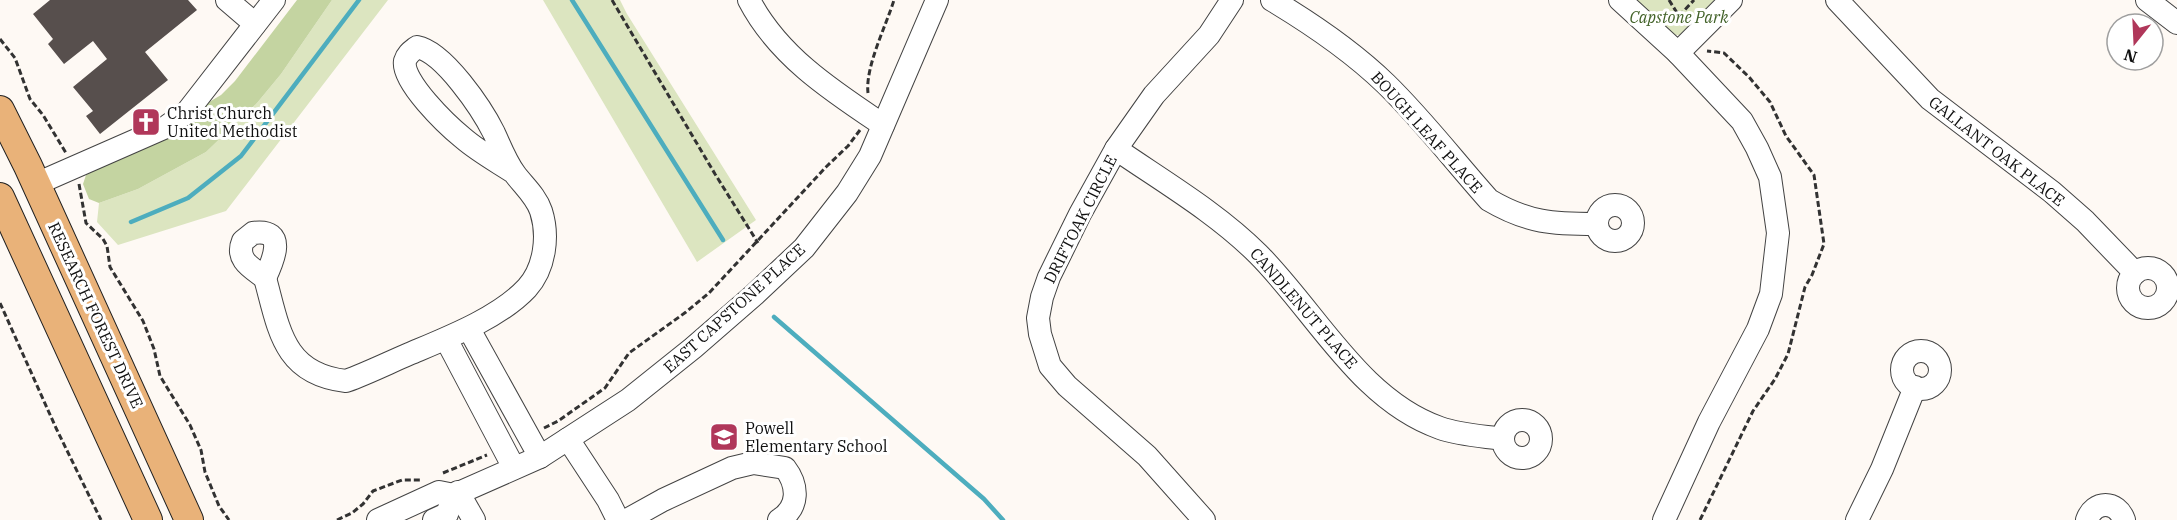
<svg xmlns="http://www.w3.org/2000/svg" width="2177" height="520" viewBox="0 0 2177 520" font-family="'IBM Plex Serif',serif">
	<style>
		.green { fill: #dce5c0 }
		.forest { fill: #c4d4a1 }
		.lines { fill: none; stroke-linecap: round; stroke-linejoin: round }
		.stream { stroke: #4dadbe; stroke-width: 4.5 }
		.building { fill: #574f4d }
		.minor-casing { stroke: #434343; stroke-width: 24 }
		.major-casing { stroke: #212121; stroke-width: 30 }
		.path { stroke: #323232; stroke-width: 3; stroke-dasharray: 6 3; stroke-linecap: butt }
		.minor { stroke: #fff; stroke-width: 22 }
		.major { stroke: #e9b279; stroke-width: 28 }
		.labels { text-anchor: middle; stroke-width: 6; stroke-linejoin: round; paint-order: stroke }
		.park-label { font-size: 16px; font-style: italic; fill: #416127; stroke: #fff }
		.poi-label { font-size: 16px; fill: #101010; stroke: #fff; text-anchor: start }
		.street-label { font-size: 16px; fill: #101010; stroke: #fff }
	</style>
	<rect width="100%" height="100%" fill="#fef9f4"/>
	<g class="green">
		<polygon points="332,0 388,0 226,211 118,245 97,222 99,203 138,189 206,152 257,103 281,74"/>
		<polygon points="543,0 620,0 627,14 756,220 697,262"/>
		<polygon points="1633,0 1720,0 1682,35 1673,35"/>
	</g>
	<polygon class="forest" points="297,0 332,0 281,74 257,103 206,152 138,189 99,203 89,199 83,184 86,175 221,95 235,81"/>
	<g class="lines">
		<g class="stream">
			<polyline points="572,0 723,240"/>
			<polyline points="131,222 188,198 241,156 359,0"/>
			<polyline points="774,317 984,499 1003,520"/>
		</g>
	</g>
	<polygon class="building" points="50,0 188,0 197,10 145,52 168,80 100,134 86,116 93,111 73,87 107,59 93,41 64,64 48,44 53,39 33,14"/>
	<g class="lines">
		<g class="minor-casing">
			<g id="minor">
				<polyline points="227,0 255,24"/>
				<path d="M 749,0 C 778,56 832,91 883,125"/>
				<path d="M 1272,0 C 1312,24 1352,51 1386,84 C 1423,120 1455,162 1489,200 C 1528,223 1553,224 1596,224"/>
				<polyline points="1620,0 1678,53 1742,121 1757,148 1770,177 1778,233 1771,294 1758,329 1709,422 1664,520"/>
				<polyline points="1837,0 1930,99 2052,192 2085,221 2135,273"/>
				<polyline points="2147,0 2177,23"/>
				<polyline points="1678,53 1731,0"/>
				<path d="M 1116,149 C 1164,182 1217,213 1258,254 C 1316,312 1360,400 1440,428 C 1460,435 1482,436 1503,439"/>
				<polyline points="36,184 166,127 187,112 274,0"/>
				<circle cx="1615" cy="223" r="18"/>
				<path d="M 253,233 C 288,228 273,261 265,278 C 252,268 235,260 243,241 Z"/>
				<circle cx="2148" cy="288" r="20"/>
				<path d="M 265,278 C 279,329 283,374 346,381 C 368,373 388,363 409,354 C 447,338 499,318 527,288 C 545,268 549,236 541,211 C 536,196 523,185 515,174 C 506,162 500,146 494,133 C 482,109 444,52 417,47 C 412,51 407,54 405,61 C 401,81 447,125 463,138 C 478,151 496,161 513,172"/>
				<polyline points="469,329 540,457"/>
				<polyline points="446,339 514,468"/>
				<circle cx="1921" cy="370" r="19"/>
				<circle cx="1522" cy="439" r="19"/>
				<polyline points="568,439 608,500 618,520"/>
				<polyline points="458,492 474,520"/>
				<polyline points="378,520 439,492 454,495 540,457 628,400 693,348 754,295 804,248 847,193 870,156 937,0"/>
				<polyline points="434,520 447,514 454,495"/>
				<path d="M 627,520 L 663,500 L 732,468 L 753,463 L 785,468 C 798,485 800,507 779,520"/>
				<polyline points="1204,520 1147,456 1067,386 1050,366 1040,334 1038,318 1042,297 1049,277 1080,214 1116,149 1154,95 1209,35 1232,0"/>
				<polyline points="1857,520 1882,469 1915,387"/>
				<path d="M 2087,520 C 2094,500 2117,500 2124,520"/>
			</g>
		</g>
		<g class="major-casing">
			<g id="major">
				<polyline points="0,110 28,166 189,520"/>
				<polyline points="0,197 148,520"/>
			</g>
		</g>
		<g class="path">
			<polyline points="612,0 715,174 758,243"/>
			<polyline points="1669,0 1679,16 1681,25"/>
			<polyline points="1679,16 1694,0"/>
			<polyline points="0,39 15,58 30,99 43,115 66,153"/>
			<path d="M 868,93 C 865,67 886,26 894,0"/>
			<polyline points="79,184 86,223 103,239 107,246 110,267 143,321 154,349 160,376 190,425 201,450 205,472 219,506 229,520"/>
			<polyline points="0,303 56,428 101,520"/>
			<polyline points="544,428 558,421 605,388 629,353 686,312 709,293 826,167 848,146 860,130"/>
			<polyline points="443,473 487,455"/>
			<polyline points="337,520 352,513 363,504 373,491 402,480 420,480"/>
			<polyline points="1700,520 1753,411 1775,379 1788,354 1805,287 1812,275 1824,244 1814,175 1786,136 1770,102 1749,77 1724,53 1707,51"/>
		</g>
		<use href="#minor" class="minor"/>
		<use href="#major" class="major"/>
	</g>
	<defs>
		<g id="church-square" transform="scale(1.5)"><rect x="-9" y="-9" width="18" height="18" rx="4" fill="#b0375a" stroke="#fff"/><path d="M-1.2-6h2.4v3.5h3.3v2.4h-3.3V6h-2.4V-.1h-3.3v-2.4h3.3Z" fill="#fff"/></g>
		<g id="school-square" transform="scale(1.5)"><rect x="-9" y="-9" width="18" height="18" rx="4" fill="#b0375a" stroke="#fff"/><path d="M0-5L7-2L0 1L-7-2ZM-4 1L0 2.5L4 1V4Q0 6-4 4Z" fill="#fff"/></g>
	</defs>
	<g fill-rule="evenodd">
		<use href="#church-square" x="146" y="122"/>
		<use href="#school-square" x="724" y="437"/>
	</g>
	<g class="labels">
		<g class="park-label">
			<text x="1679" y="23">Capstone Park</text>
		</g>
		<g class="poi-label">
			<text x="167" y="119">Christ Church<tspan x="167" dy="18">United Methodist</tspan></text>
			<text x="745" y="434">Powell<tspan x="745" dy="18">Elementary School</tspan></text>
		</g>
		<g class="street-label">
			<text transform="translate(1427 132) rotate(48)" y="6">BOUGH LEAF PLACE</text>
			<text transform="translate(1997 151) rotate(38)" y="6">GALLANT OAK PLACE</text>
			<text transform="translate(1080 219) rotate(-63)" y="6">DRIFTOAK CIRCLE</text>
			<text transform="translate(734 308) rotate(-42)" y="6">EAST CAPSTONE PLACE</text>
			<text transform="translate(1304 308) rotate(49)" y="6">CANDLENUT PLACE</text>
			<text transform="translate(96 315) rotate(65)" y="6">RESEARCH FOREST DRIVE</text>
		</g>
	</g>
	<g transform="translate(2135 42) rotate(198)"><circle r="28" fill="#ffffff" stroke="#9f9f9f" stroke-width="1.5"/>
	<path d="M0-4.5L10 22L0 15L-10 22Z" fill="#b0375a"/>
	<text y="-9" font-size="16" font-weight="bold" text-anchor="middle" fill="#101010">N</text>
	</g>
</svg>
